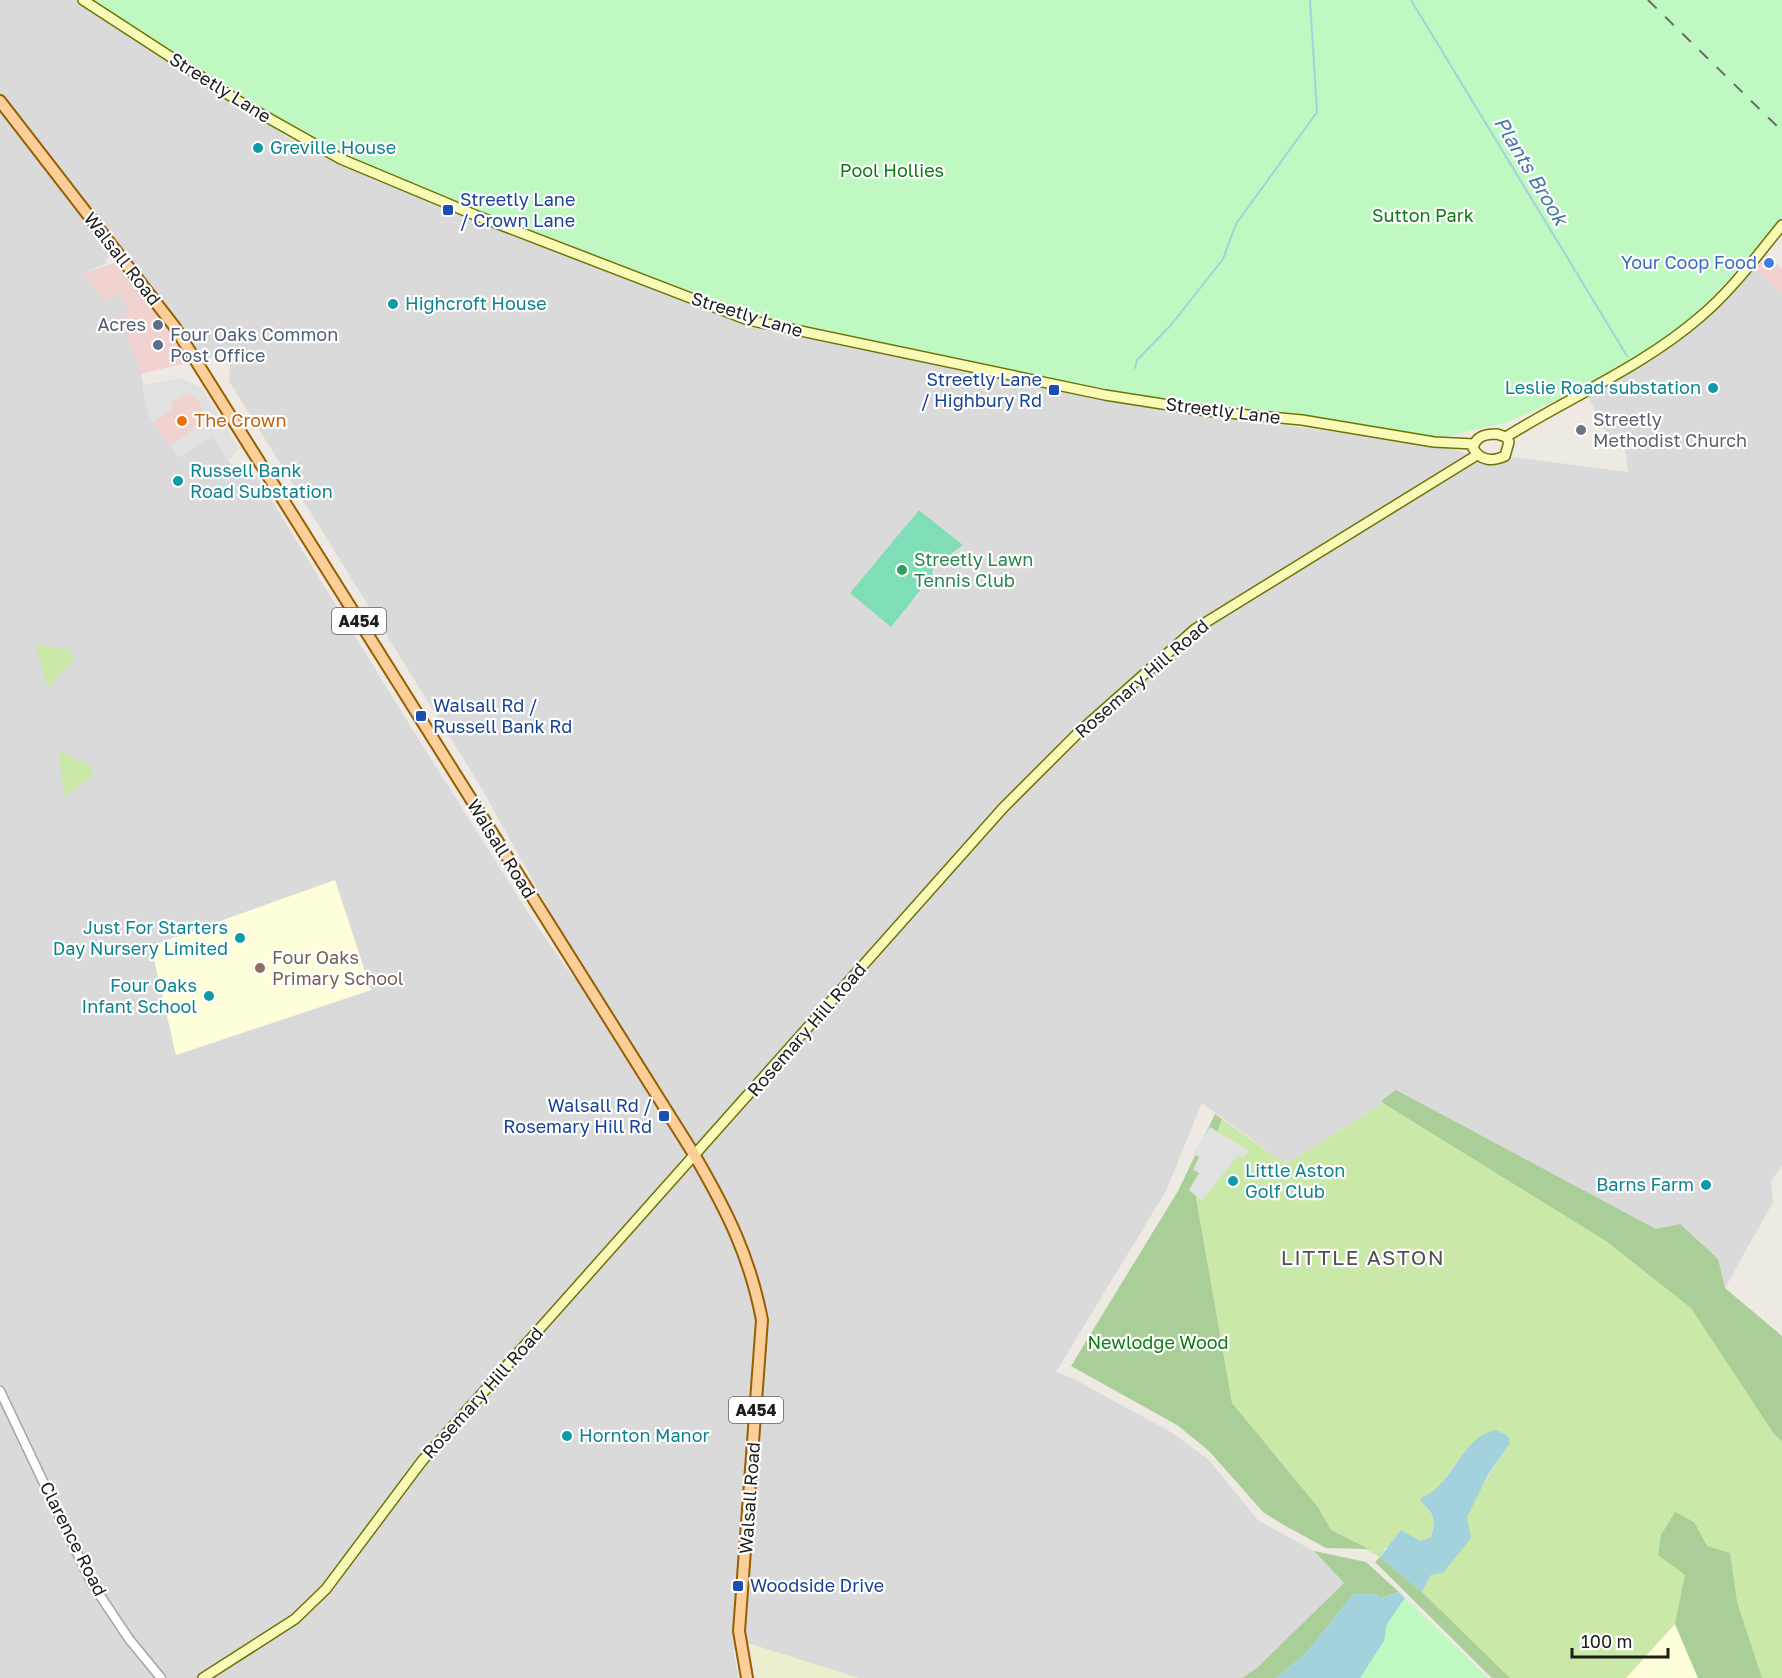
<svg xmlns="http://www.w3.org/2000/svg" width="1782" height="1678" viewBox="0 0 1782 1678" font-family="'Golos Text',sans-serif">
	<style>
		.residential { fill: #dbdada; fill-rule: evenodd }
		.commercial { fill: #f0d2d1 }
		.education { fill: #fffedb }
		.farmland { fill: #eceece }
		.grass { fill: #cae9a8 }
		.forest { fill: #a9ce97 }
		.park { fill: #bff9c1 }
		.pitch { fill: #80deb6 }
		.parking { fill: #e1e1e1 }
		.water { fill: #a3d2dd }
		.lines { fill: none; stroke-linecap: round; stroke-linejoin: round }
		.stream { stroke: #a3d2dd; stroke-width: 2 }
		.tertiary-casing { stroke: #a4a4a4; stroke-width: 11 }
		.secondary-casing { stroke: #6c7404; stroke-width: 12 }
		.primary-casing { stroke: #965f00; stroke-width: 14 }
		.tertiary { stroke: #fff; stroke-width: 8 }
		.secondary { stroke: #f9fab5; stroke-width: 9 }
		.primary { stroke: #fcce9a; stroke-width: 10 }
		.rail { stroke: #6b6b6b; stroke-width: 2; stroke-dasharray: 12 12; stroke-linecap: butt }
		.culture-dot { fill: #0f9aa8; stroke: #fff; stroke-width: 2 }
		.transit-dot { fill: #1a4fb4; stroke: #fff; stroke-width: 2 }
		.shop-dot { fill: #3f7fe0; stroke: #fff; stroke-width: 2 }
		.service-dot { fill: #5c6f8a; stroke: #fff; stroke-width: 2 }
		.food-dot { fill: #e8710a; stroke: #fff; stroke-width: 2 }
		.worship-dot { fill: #6b7280; stroke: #fff; stroke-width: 2 }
		.leisure-dot { fill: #2e9e5b; stroke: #fff; stroke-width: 2 }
		.education-dot { fill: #8d6e63; stroke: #fff; stroke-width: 2 }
		.labels { text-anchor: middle; stroke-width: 4.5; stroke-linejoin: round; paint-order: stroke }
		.shield { fill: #fff; stroke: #616161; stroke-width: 1.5 }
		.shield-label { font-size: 16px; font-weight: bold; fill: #1d1d1d }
		.street-label { font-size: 18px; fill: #1d1d1d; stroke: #fff }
		.culture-label { font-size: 18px; fill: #0d838f; stroke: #fff; text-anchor: start }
		.park-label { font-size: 18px; fill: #0b7b10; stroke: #fff }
		.transit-label { font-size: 18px; fill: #164399; stroke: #fff; text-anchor: start }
		.shop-label { font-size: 18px; fill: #366cbe; stroke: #fff; text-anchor: end }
		.service-label { font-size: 18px; fill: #4e5e75; stroke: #fff; text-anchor: end }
		.worship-label { font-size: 18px; fill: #5b616d; stroke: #fff; text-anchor: start }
		.food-label { font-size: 18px; fill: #c56008; stroke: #fff; text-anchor: start }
		.leisure-label { font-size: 18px; fill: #27864d; stroke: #fff; text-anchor: start }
		.education-label { font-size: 18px; fill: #785e54; stroke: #fff; text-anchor: start }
		.water-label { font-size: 20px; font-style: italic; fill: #467aa5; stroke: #fff }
		.quarter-label { font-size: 21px; letter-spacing: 1.5px; fill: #505050; stroke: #fff }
	</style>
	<rect width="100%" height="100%" fill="#eeeae3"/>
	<path class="residential" d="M 0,0 L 77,0 L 298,144 L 377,181 L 758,329 L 1130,404 L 1453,448 L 1482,461 L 1506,460 L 1512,457 L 1628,472 L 1623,433 L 1608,436 L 1588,397 L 1690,332 L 1754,266 L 1782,295 L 1782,1166 L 1771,1181 L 1773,1202 L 1725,1288 L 1383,1103 L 1286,1164 L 1202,1103 L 1166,1191 L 1056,1372 L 1072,1378 L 1171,1432 L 1208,1459 L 1258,1520 L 1314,1551 L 1344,1583 L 1257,1669 L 1242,1678 L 859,1678 L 750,1644 L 733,1650 L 739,1678 L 0,1678 ZM 125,252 L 204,361 L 222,351 L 230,362 L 229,381 L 482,789 L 582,969 L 574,979 L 527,911 L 411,727 L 258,478 L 250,469 L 242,468 L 236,472 L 213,437 L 178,457 L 148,414 L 141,374 L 122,318 L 130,311 L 122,295 L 85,272 L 107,263 L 106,259 ZM 919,510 L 963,545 L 934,566 L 934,574 L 913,601 L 873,566 Z"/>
	<g class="commercial">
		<polygon points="1767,254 1782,269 1782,295 1754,266"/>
		<polygon points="117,262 163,318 190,362 141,374 125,331 122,318 129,311 122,295 104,301 84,275 85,272"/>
		<polygon points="180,378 202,388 239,448 228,461 213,437 178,458 148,414 142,386"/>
	</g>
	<g class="education">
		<polygon points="335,880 371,990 176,1055 151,946"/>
		<polygon points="1675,1624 1698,1678 1626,1678"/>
	</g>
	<polygon class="farmland" points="750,1644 859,1678 758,1678"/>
	<g class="grass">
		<polygon points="35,644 70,649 74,660 48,688"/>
		<polygon points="59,751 91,766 91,777 64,797"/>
		<path d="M 1383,1103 L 1419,1106 L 1782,1364 L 1782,1678 L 1698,1678 L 1675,1624 L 1626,1678 L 1510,1678 L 1422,1592 L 1431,1575 L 1443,1573 C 1456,1555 1459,1536 1467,1517 C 1478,1490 1494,1467 1510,1443 L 1464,1452 L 1436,1491 L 1420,1502 C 1434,1513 1435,1520 1431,1537 L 1420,1541 L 1409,1537 L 1385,1548 L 1380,1557 L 1331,1530 L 1318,1507 L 1232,1403 L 1195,1192 L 1222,1119 L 1286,1164 Z"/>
	</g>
	<g class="forest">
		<polygon points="1396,1090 1656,1229 1680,1224 1718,1259 1725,1288 1782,1336 1782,1441 1774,1434 1691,1308 1606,1241 1383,1103 1382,1100"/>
		<polygon points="1215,1114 1222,1119 1195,1192 1232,1403 1318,1507 1331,1530 1369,1549 1326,1548 1282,1524 1263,1512 1209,1451 1177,1425 1071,1366 1178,1191"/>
		<polygon points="1675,1512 1694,1522 1707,1546 1730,1553 1737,1602 1762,1678 1698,1678 1675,1624 1685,1575 1658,1555 1661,1535"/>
		<polygon points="1314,1551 1366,1562 1399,1592 1381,1598 1354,1593 1307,1652 1276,1678 1242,1678 1257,1668 1344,1583"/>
		<polygon points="1380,1557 1422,1592 1510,1678 1492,1678 1375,1562"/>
	</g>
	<g class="park">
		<path d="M 92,0 L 1782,0 L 1782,217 C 1746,258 1712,303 1668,336 C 1618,373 1559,399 1503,424 C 1479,426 1459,436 1436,438 L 1301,416 L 1208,407 L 1051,379 L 1047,374 L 1045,377 L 1008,371 L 779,323 L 736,310 L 406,181 L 302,134 Z"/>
		<polygon points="1405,1598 1488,1678 1360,1678 1383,1641 1387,1624"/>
	</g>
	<polygon class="pitch" points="919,510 963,545 934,566 932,576 891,627 850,593"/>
	<g class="parking">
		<polygon points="180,378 202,388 239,448 228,461 213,437 178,458 170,445 201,425 196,417 205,412 196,398 185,394 171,403 173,408 153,422 148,414 142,386"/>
		<polygon points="1210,1127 1249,1151 1243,1158 1238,1155 1202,1201 1189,1190 1199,1173 1193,1170 1199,1157 1193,1154"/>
	</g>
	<g class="water">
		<path d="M 1496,1430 L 1508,1436 L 1510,1443 L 1488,1475 L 1467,1517 L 1471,1538 L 1443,1573 L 1431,1575 L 1422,1592 L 1380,1557 L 1401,1530 L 1420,1541 L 1431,1537 C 1436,1520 1434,1513 1420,1501 L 1423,1497 C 1454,1484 1461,1436 1496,1430 Z"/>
		<polygon points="1399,1592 1405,1598 1387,1624 1384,1641 1360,1678 1276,1678 1307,1652 1354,1593 1375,1593 1381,1598"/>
	</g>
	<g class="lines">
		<g class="stream">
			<polyline points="1411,0 1627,356"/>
			<polyline points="1135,368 1137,360 1171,325 1223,259 1236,224 1317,112 1310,0"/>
		</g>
		<g class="tertiary-casing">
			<polyline id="tertiary" points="0,1391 91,1582 129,1639 161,1678"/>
		</g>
		<g class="secondary-casing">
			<g id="secondary">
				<polyline points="83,0 240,102 341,159 475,215 748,320 1105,395 1207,411 1302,420 1434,442 1474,444"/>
				<path d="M 1497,434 L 1506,437 L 1509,442 L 1505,456 C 1492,462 1480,461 1473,448 C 1476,436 1485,434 1497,434 Z"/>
				<path d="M 1506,437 C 1570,397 1642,367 1700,317 C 1731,291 1756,257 1782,225"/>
				<polyline points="203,1678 295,1619 326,1589 422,1461 1003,808 1079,732 1195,629 1477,455"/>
			</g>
		</g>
		<g class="primary-casing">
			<path id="primary" d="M 0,101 L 174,326 L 695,1156 C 727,1211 750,1257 762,1320 L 739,1631 L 747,1678"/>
		</g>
		<use href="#tertiary" class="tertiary"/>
		<use href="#secondary" class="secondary"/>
		<use href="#primary" class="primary"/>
		<polyline class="rail" points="1648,0 1782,131"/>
	</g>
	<g class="culture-dot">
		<circle cx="258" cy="148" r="6"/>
		<circle cx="393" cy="304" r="6"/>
		<circle cx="1713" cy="388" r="6"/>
		<circle cx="178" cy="481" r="6"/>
		<circle cx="240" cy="938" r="6"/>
		<circle cx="209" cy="996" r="6"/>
		<circle cx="1233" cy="1181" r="6"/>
		<circle cx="1706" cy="1185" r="6"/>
		<circle cx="567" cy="1436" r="6"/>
	</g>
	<g class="transit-dot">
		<rect x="442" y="204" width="12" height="12" rx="3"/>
		<rect x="1048" y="384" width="12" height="12" rx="3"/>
		<rect x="415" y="710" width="12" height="12" rx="3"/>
		<rect x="658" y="1110" width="12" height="12" rx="3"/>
		<rect x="732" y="1580" width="12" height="12" rx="3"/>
	</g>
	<circle class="shop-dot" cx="1769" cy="263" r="6"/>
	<g class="service-dot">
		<circle cx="158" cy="325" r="6"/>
		<circle cx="158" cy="345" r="6"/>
	</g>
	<circle class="food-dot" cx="182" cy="421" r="6"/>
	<circle class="worship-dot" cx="1581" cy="430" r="6"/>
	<circle class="leisure-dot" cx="902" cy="570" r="6"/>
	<circle class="education-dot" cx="260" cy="968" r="6"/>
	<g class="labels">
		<g class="shield">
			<rect x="332" y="608" width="54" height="26" rx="4.5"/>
			<rect x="729" y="1397" width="54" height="26" rx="4.5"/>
		</g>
		<g class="shield-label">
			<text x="359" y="627">A454</text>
			<text x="756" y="1416">A454</text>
		</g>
		<g class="street-label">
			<text transform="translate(220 88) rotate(32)" y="6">Streetly Lane</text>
			<text transform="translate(122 259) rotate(52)" y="6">Walsall Road</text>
			<text transform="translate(747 315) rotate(17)" y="6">Streetly Lane</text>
			<text transform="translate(1223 411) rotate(7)" y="6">Streetly Lane</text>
			<text transform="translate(1142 679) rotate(-41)" y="6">Rosemary Hill Road</text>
			<text transform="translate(501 849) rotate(58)" y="6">Walsall Road</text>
			<text transform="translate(807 1030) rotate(-49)" y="6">Rosemary Hill Road</text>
			<text transform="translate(483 1393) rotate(-48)" y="6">Rosemary Hill Road</text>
			<text transform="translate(750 1498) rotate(-86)" y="6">Walsall Road</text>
			<text transform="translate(73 1539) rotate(63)" y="6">Clarence Road</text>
		</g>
		<g class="culture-label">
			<text x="270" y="154">Greville House</text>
			<text x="405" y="310">Highcroft House</text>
			<text x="1701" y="394" text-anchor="end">Leslie Road substation</text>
			<text x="190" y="477">Russell Bank<tspan x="190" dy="21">Road Substation</tspan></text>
			<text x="228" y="934" text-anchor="end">Just For Starters<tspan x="228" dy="21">Day Nursery Limited</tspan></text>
			<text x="197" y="992" text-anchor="end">Four Oaks<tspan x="197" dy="21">Infant School</tspan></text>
			<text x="1245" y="1177">Little Aston<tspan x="1245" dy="21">Golf Club</tspan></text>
			<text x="1694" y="1191" text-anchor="end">Barns Farm</text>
			<text x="579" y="1442">Hornton Manor</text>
		</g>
		<g class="park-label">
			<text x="892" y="177">Pool Hollies</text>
			<text x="1423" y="222">Sutton Park</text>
			<text x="1158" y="1349">Newlodge Wood</text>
		</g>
		<g class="transit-label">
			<text x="460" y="206">Streetly Lane<tspan x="460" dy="21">/ Crown Lane</tspan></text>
			<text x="1042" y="386" text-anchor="end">Streetly Lane<tspan x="1042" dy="21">/ Highbury Rd</tspan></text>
			<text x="433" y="712">Walsall Rd /<tspan x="433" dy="21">Russell Bank Rd</tspan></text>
			<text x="652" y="1112" text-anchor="end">Walsall Rd /<tspan x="652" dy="21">Rosemary Hill Rd</tspan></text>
			<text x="750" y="1592">Woodside Drive</text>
		</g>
		<g class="shop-label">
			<text x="1757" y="269">Your Coop Food</text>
		</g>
		<g class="service-label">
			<text x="146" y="331">Acres</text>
			<text x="170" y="341" text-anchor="start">Four Oaks Common<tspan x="170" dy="21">Post Office</tspan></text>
		</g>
		<g class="worship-label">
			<text x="1593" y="426">Streetly<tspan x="1593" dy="21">Methodist Church</tspan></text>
		</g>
		<g class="food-label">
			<text x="194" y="427">The Crown</text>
		</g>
		<g class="leisure-label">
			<text x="914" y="566">Streetly Lawn<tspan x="914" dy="21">Tennis Club</tspan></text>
		</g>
		<g class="education-label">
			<text x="272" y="964">Four Oaks<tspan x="272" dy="21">Primary School</tspan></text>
		</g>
		<g class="water-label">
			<text transform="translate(1531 171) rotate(59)" y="7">Plants Brook</text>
		</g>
		<g class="quarter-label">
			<text x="1363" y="1265">LITTLE ASTON</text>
		</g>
	</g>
	<path d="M1572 1648v9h96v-9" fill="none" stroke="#1d1d1d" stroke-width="3"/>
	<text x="1581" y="1648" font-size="18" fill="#1d1d1d" stroke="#ffffff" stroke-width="4.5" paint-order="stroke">100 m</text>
</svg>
